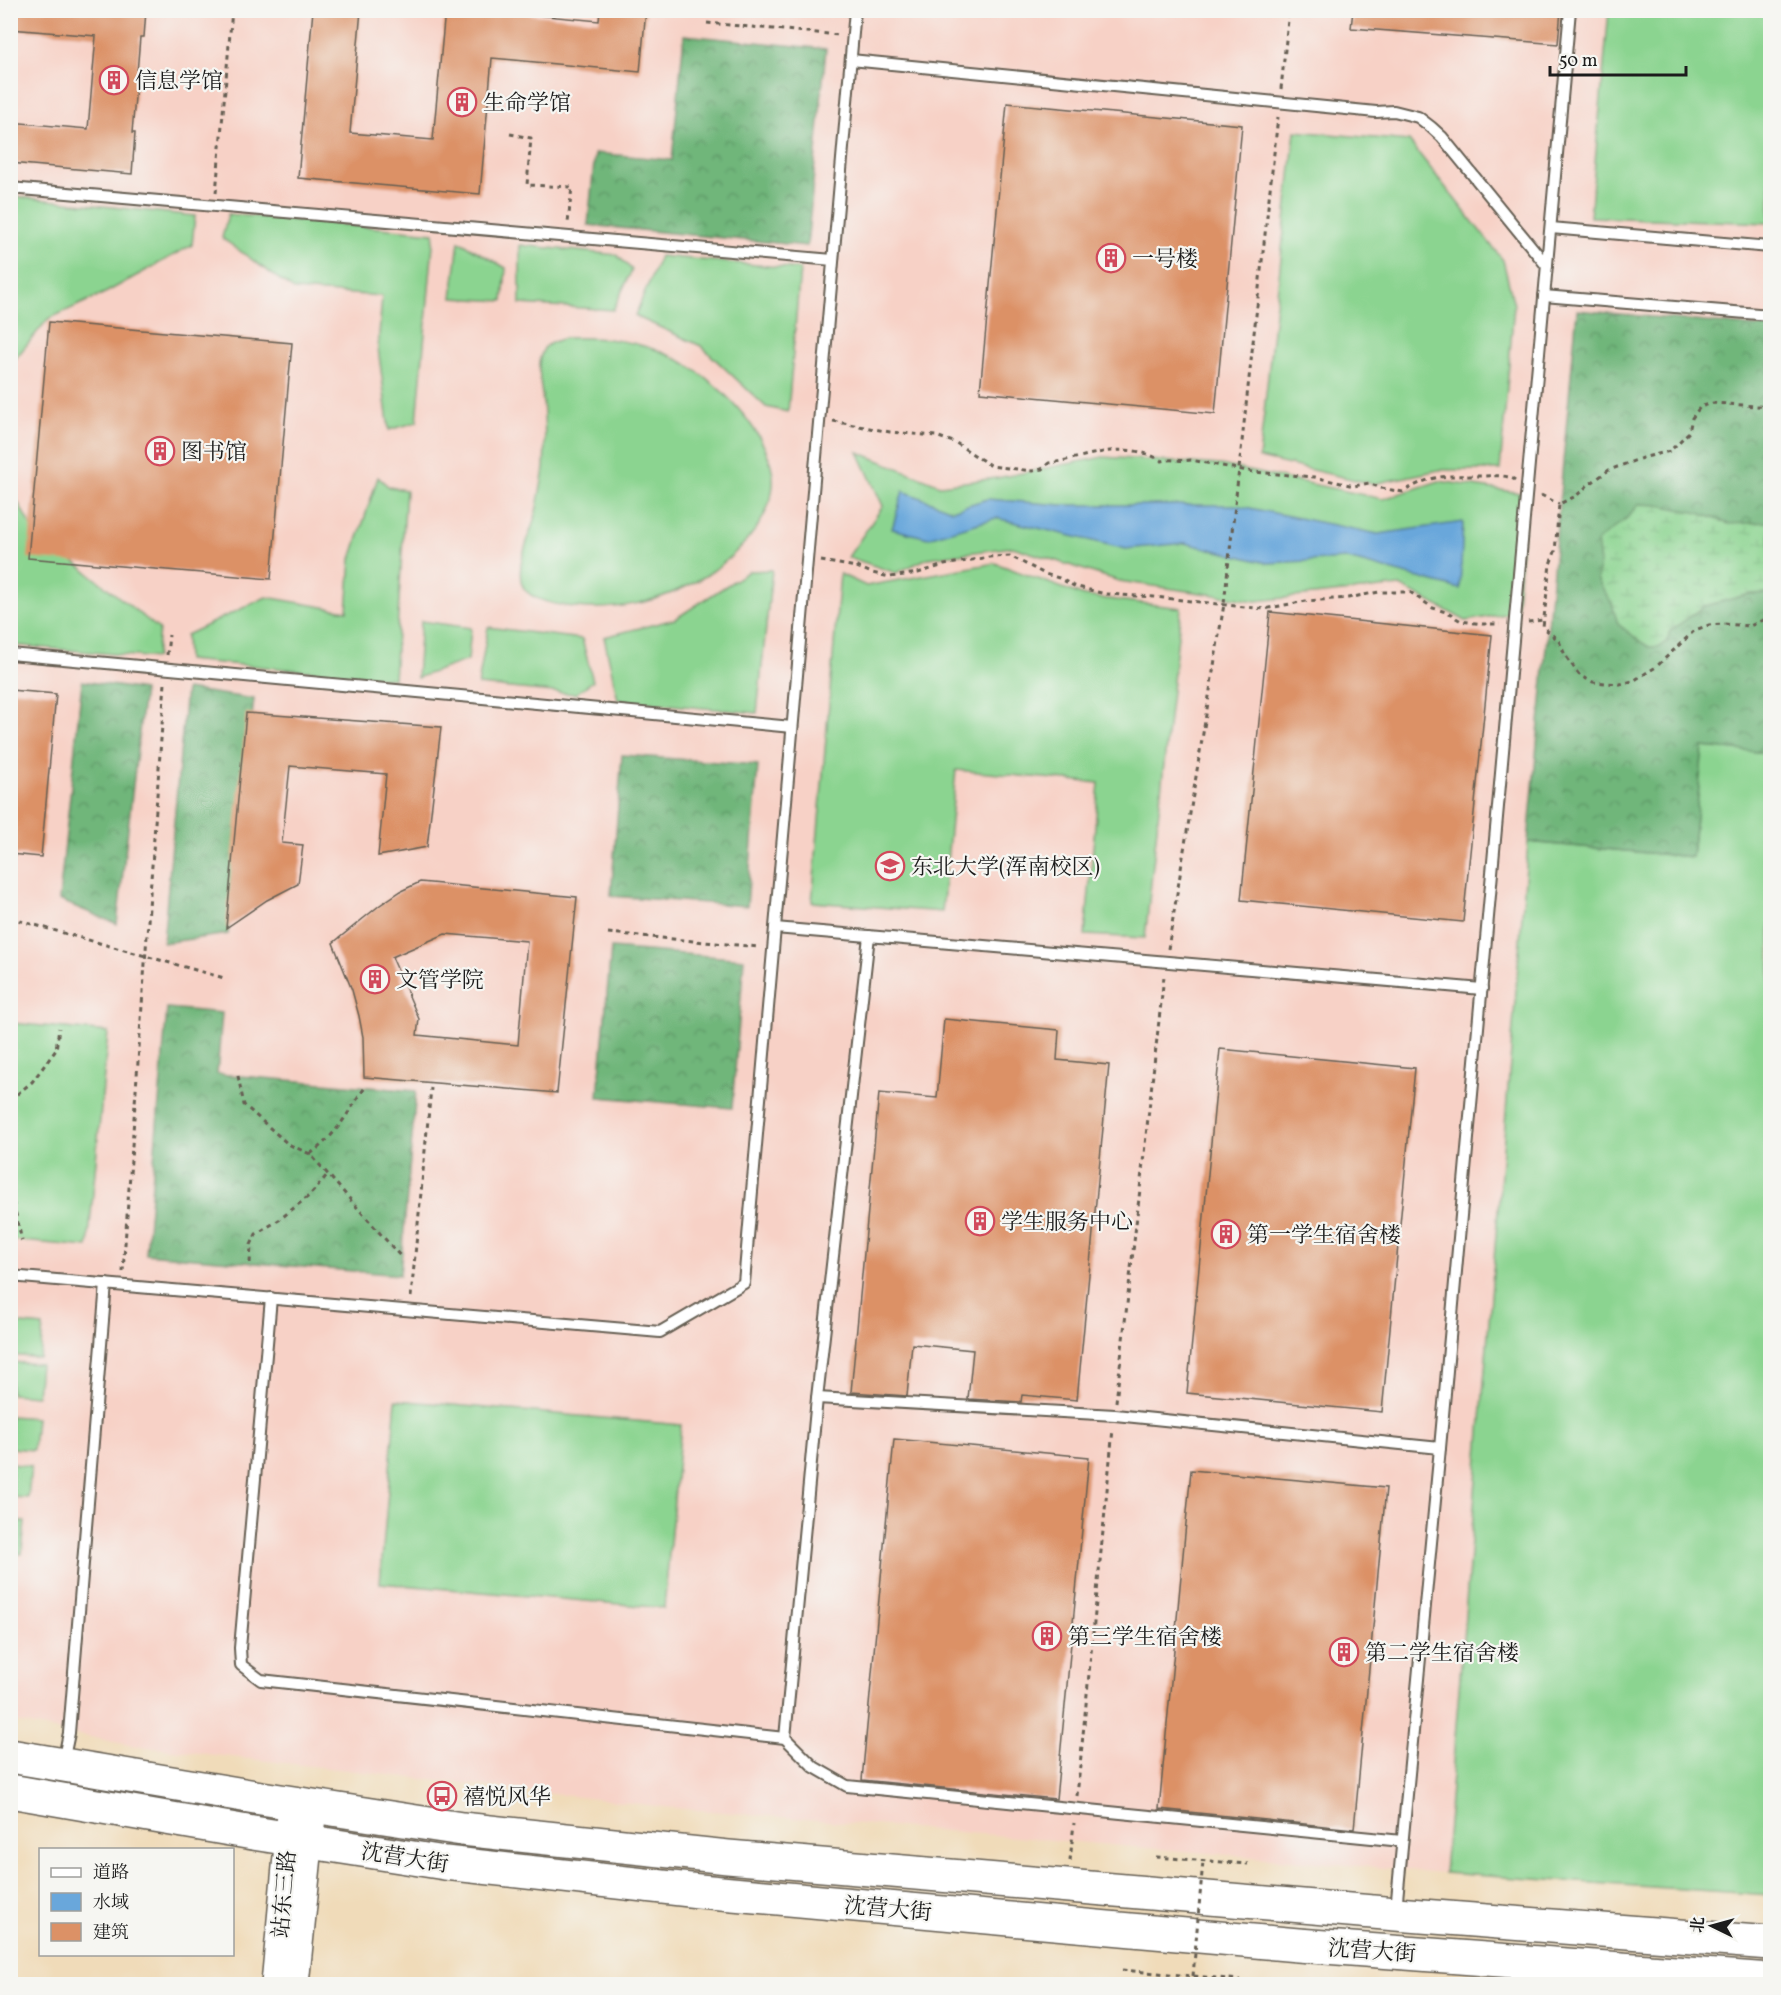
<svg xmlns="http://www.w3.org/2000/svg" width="1781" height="1995" viewBox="0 0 1781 1995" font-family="Vollkorn,'Noto Serif SC',serif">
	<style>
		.built { fill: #f7d1c6 }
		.grass { fill: #8bd490; stroke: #547856; stroke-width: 1.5 }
		.forest { fill: url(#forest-crowns); stroke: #46694b; stroke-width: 1.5 }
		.wetland { fill: url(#wetland-marsh); stroke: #547856; stroke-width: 1.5 }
		.water { fill: #69a7db; stroke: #42627c; stroke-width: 1.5 }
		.building { fill: #dc9166; fill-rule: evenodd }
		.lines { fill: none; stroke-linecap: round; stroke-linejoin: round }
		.service-casing { stroke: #665f53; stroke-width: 14 }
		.tertiary-casing { stroke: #665f53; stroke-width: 30 }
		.primary-casing { stroke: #665f53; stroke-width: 36 }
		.path { stroke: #665f53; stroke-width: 3; stroke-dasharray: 4.5 4.5; stroke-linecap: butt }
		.service { stroke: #fff; stroke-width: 10 }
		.tertiary { stroke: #fff; stroke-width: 27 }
		.primary { stroke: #fff; stroke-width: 33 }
		.path-bridge { stroke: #665f53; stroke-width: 3; stroke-dasharray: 4.5 4.5; stroke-linecap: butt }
		.labels { text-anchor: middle; stroke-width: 4.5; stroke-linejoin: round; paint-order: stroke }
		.poi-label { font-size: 22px; fill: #1c1c1c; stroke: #f6f6f2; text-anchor: start }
		.street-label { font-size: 22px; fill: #1c1c1c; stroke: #f6f6f2 }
	</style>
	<defs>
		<pattern id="forest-crowns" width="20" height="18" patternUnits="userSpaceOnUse" patternTransform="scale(1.5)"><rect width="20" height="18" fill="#70b67a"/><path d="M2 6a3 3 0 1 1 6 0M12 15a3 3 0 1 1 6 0" fill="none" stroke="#5b9363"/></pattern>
		<pattern id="wetland-marsh" width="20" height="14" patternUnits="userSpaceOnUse" patternTransform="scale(1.5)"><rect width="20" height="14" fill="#8bd490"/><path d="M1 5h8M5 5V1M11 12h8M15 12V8" fill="none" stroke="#77b57c"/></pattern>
	</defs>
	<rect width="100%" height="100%" fill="#f6f6f2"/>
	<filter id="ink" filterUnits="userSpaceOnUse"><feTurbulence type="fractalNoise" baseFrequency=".0167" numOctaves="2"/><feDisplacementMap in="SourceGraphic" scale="12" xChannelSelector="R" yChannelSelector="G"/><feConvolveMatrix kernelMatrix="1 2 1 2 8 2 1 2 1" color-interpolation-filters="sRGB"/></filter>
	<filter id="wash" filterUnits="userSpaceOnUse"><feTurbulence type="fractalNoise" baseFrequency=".008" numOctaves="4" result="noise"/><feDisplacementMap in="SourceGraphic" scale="24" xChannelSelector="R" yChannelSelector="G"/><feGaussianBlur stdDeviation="1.35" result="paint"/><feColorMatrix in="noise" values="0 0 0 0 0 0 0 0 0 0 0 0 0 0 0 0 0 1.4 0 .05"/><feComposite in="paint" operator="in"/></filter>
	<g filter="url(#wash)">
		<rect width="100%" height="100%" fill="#f0dbb9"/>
		<polygon class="built" points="10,11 1770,11 1770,1895 1444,1873 674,1808 129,1745 11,1721"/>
		<g class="grass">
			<polygon points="1609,10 1770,11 1770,223 1590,217"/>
			<polygon points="1295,131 1409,141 1503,260 1514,305 1500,470 1439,470 1373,484 1259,458"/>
			<polygon points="11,196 195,216 192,245 107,292 48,319 11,364"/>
			<polygon points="228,214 434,233 417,422 389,430 378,348 382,296 294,290 222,238"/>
			<polygon points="459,241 506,268 503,301 452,298"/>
			<polygon points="520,245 617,255 632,270 613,310 520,304"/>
			<polygon points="660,256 800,269 788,412 766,407 701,346 635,316"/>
			<path d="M 565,338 C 602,337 637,340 671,356 C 713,375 777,437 773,486 C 770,522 736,556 707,575 C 662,603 608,615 555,604 C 546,602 533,598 526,591 C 511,575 530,536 535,517 C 538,501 542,484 544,468 C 545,451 545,431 544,414 C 543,397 539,380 539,364 C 539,360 542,351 545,347 C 550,342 558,340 565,338 Z"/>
			<polygon points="858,452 940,485 997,478 1103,457 1221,465 1383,499 1439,481 1527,494 1516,612 1466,621 1400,586 1256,601 1119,581 1013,547 928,558 896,573 848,557 883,506"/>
			<polygon points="378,477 389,487 406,490 394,679 187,660 186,635 266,597 347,611 351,559"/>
			<polygon points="10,488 32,528 159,629 156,658 11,645"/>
			<polygon points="995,563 1084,596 1181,608 1145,938 1085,935 1099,783 956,770 942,912 812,902 840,574 866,586"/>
			<polygon points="772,570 757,713 618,700 604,637 675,619 749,571"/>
			<polygon points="421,621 471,628 468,660 417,678"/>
			<polygon points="488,627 582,639 593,681 575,694 478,685"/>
			<polygon points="1702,747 1770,753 1770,1895 1444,1873 1528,842 1692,857"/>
			<polygon points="11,1023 108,1032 88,1247 11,1240"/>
			<polygon points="11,1323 43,1326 40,1358 11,1355"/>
			<polygon points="10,1362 40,1364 37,1396 11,1394"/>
			<polygon points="396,1400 681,1425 664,1608 380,1583"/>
			<polygon points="10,1416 36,1418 33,1450 11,1448"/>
			<polygon points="11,1464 31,1466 28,1498 11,1497"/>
			<polygon points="10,1521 25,1522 22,1554 11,1553"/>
		</g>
		<g class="forest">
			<polygon points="684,35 826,49 807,246 588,225 595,153 672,160"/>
			<polygon points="1577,310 1770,328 1770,753 1703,747 1692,857 1528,842"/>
			<polygon points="82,681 144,690 117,924 59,900"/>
			<polygon points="186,689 254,699 228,934 163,943"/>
			<polygon points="622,755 758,765 747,906 611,896"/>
			<polygon points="611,948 744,959 732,1108 598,1097"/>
			<polygon points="167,1008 222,1013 217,1074 416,1091 400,1275 146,1254"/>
		</g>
		<polygon class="wetland" points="1639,504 1658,505 1699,513 1729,524 1770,522 1770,593 1750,594 1705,606 1670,631 1667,641 1659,647 1649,647 1641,642 1618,624 1612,604 1597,579 1600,563 1597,541 1627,518"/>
		<polygon class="water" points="903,491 952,510 987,499 1062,505 1235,505 1378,534 1463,522 1460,589 1348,559 1267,563 1185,543 1126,549 996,518 928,538 892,529"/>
		<g id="blocks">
			<g class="building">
				<polygon points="10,10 146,10 144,37 140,37 132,133 135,133 132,174 10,163 10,122 88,129 96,36 10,29"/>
				<polygon points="313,10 361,10 350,133 433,140 445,10 483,10 599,21 600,10 646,10 640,72 492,58 480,194 298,178"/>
				<polygon points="1353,10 1561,10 1558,44 1351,28"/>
				<polygon points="1007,103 1242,125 1215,414 980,392"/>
				<polygon points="49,322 292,343 271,579 28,558"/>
				<polygon points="1270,612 1492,635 1463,922 1241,900"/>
				<polygon points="10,690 56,694 41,857 10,854"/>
				<polygon points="246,713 441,727 427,847 378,856 386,774 290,766 282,843 303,845 298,884 267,900 226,928"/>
				<path d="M 420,882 L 577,897 L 557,1093 L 364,1077 L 363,1037 L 359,1016 L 352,990 L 333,943 L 380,905 L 401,891 ZM 445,934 L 527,941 L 518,1045 L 417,1035 L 419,1019 L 392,957 Z"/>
				<polygon points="944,1019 1059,1030 1057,1060 1109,1065 1077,1400 1022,1395 1021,1402 968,1399 973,1350 912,1344 907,1396 851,1392 879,1093 937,1098"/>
				<polygon points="1220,1049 1415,1068 1382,1412 1187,1393"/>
				<polygon points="894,1439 1089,1457 1056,1799 862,1780"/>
				<polygon points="1191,1470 1386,1488 1354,1829 1159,1809"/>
			</g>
		</g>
	</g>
	<g filter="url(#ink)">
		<use href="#blocks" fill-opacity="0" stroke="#665f53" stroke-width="1.5"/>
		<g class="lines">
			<g class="service-casing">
				<g id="service">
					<polyline points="851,60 1376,112 1394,111 1418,117 1431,127 1442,137 1547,266"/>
					<polyline points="10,188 833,260"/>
					<polyline points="1551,228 1770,247"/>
					<polyline points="1544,296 1770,315"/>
					<polyline points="10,654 792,727"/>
					<polyline points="775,928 1482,989"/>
					<polyline points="10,1276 660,1332 744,1283 855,10"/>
					<polyline points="271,1298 240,1648 241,1665 261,1680 785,1738 814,1767 847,1786 1402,1841"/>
					<polyline points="817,1398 1115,1415 1440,1448"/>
					<polyline points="785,1738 817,1398 869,936"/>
					<polyline points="63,1762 69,1733 106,1284"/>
					<polyline points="1396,1910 1440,1448 1570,10"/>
				</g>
			</g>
			<g class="tertiary-casing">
				<g id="tertiary">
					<polyline points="275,1984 292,1803"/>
					<polyline points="295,1984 313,1806"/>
				</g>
			</g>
			<g class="primary-casing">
				<g id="primary">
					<polyline points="10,1756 261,1798 462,1829 728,1857 1396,1914 1770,1943"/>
					<polyline points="10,1791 253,1833 445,1863 699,1891 1298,1945 1770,1980"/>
				</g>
			</g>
			<g class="path">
				<polyline points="707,23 839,35"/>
				<polyline points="1281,89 1289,10"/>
				<polyline points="510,134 531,138 527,185 572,187 568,223"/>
				<polyline points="216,193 232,10"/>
				<polyline points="1770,407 1713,403 1700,407 1692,418 1689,432 1670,451 1642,458 1609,470 1587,486 1576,496 1559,504 1555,552 1550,564 1543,627 1559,641 1565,655 1580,676 1593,682 1620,684 1633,681 1656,667 1695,630 1709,625 1723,624 1750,626 1770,617"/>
				<path d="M 833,421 L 890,432 L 936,436 L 956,443 L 991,466 L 1033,471 L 1042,469 L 1049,463 C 1089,458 1124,438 1162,461 C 1173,458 1181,462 1191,460 L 1253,472 L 1314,477 L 1354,486 L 1369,483 L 1381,488 L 1403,492 C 1435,473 1446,476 1482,476 C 1492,476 1506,474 1515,480"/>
				<polyline points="1541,495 1559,504"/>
				<polyline points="821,561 857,567 872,573 890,577 918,573 944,565 989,557 1010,556 1045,574 1059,578 1074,586 1105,594 1154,597 1264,609 1306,601 1348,598 1379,592 1410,592 1433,608 1452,614 1456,618 1461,621 1482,624 1500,624"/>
				<polyline points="1528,622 1543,620"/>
				<polyline points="167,655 169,635"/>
				<polyline points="10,918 224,978"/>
				<polyline points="608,933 759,947"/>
				<polyline points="1168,949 1224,604 1278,117"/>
				<polyline points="238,1076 244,1105 288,1144 310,1154 401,1257"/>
				<polyline points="10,1100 32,1082 56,1050 59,1028"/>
				<path d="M 310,1154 C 338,1134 347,1113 366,1086"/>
				<polyline points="10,1177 14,1206 22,1241"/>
				<polyline points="250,1263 251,1245 256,1234 279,1220 310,1195 328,1174"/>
				<polyline points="123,1272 165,683"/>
				<polyline points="411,1297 431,1088"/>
				<polyline points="1116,1402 1164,976"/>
				<polyline points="1077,1796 1113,1429"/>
				<polyline points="1156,1857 1248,1864"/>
				<polyline points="1070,1861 1074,1823"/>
				<polyline points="1122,1970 1241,1980"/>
			</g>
			<use href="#service" class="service"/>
			<use href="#tertiary" class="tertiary"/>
			<use href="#primary" class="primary"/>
			<polyline class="path-bridge" points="1193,1976 1203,1861"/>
		</g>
	</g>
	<defs>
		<g id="building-ring" transform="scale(1.5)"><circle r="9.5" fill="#f6f6f2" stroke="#d1495b" stroke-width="1.5"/><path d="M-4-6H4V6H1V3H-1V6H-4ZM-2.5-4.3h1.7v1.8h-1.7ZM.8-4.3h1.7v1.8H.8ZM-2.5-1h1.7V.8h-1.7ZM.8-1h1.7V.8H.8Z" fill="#d1495b"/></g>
		<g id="university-ring" transform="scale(1.5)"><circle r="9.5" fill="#f6f6f2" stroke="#d1495b" stroke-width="1.5"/><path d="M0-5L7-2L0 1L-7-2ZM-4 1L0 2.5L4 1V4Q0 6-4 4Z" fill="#d1495b"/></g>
		<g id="bus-ring" transform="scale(1.5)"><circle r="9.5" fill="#f6f6f2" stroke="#d1495b" stroke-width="1.5"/><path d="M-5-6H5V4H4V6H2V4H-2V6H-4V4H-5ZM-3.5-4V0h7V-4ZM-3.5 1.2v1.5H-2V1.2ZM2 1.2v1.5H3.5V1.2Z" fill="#d1495b"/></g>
	</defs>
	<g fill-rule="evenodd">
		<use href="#building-ring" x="114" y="80"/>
		<use href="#building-ring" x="462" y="102"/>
		<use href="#building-ring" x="1111" y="258"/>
		<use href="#building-ring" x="160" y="451"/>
		<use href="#university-ring" x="890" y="866"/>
		<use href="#building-ring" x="375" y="979"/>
		<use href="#building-ring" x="980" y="1221"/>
		<use href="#building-ring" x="1226" y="1234"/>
		<use href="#building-ring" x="1047" y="1636"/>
		<use href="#building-ring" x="1344" y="1652"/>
		<use href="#bus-ring" x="442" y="1796"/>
	</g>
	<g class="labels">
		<g class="poi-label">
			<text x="135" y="88">信息学馆</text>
			<text x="483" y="110">生命学馆</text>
			<text x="1132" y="266">一号楼</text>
			<text x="181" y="459">图书馆</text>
			<text x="911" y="874">东北大学(浑南校区)</text>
			<text x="396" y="987">文管学院</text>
			<text x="1001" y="1229">学生服务中心</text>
			<text x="1247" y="1242">第一学生宿舍楼</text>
			<text x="1068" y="1644">第三学生宿舍楼</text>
			<text x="1365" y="1660">第二学生宿舍楼</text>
			<text x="463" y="1804">禧悦风华</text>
		</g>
		<g class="street-label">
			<text transform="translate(405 1857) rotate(9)" y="8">沈营大街</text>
			<text transform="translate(283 1894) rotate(-85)" y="8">站东三路</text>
			<text transform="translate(888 1908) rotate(5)" y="8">沈营大街</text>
			<text transform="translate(1372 1950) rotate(4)" y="8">沈营大街</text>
		</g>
	</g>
	<rect width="1781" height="1995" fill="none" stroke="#f6f6f2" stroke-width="36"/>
	<rect x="39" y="1848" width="195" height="108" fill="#f6f6f2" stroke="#9f9f9c" stroke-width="1.5"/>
	<rect x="51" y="1868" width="30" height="9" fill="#ffffff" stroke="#9f9f9c" stroke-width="1.5"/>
	<text x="93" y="1878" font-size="18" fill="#1c1c1c">道路</text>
	<rect x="51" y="1893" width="30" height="18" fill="#69a7db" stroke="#9f9f9c" stroke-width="1.5"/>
	<text x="93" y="1908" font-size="18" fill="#1c1c1c">水域</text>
	<rect x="51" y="1923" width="30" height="18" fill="#dc9166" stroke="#9f9f9c" stroke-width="1.5"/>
	<text x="93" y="1938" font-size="18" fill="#1c1c1c">建筑</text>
	<g transform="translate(1712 1926) rotate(275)" stroke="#f6f6f2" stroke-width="4.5" paint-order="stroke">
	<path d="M0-4.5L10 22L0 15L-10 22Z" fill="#1c1c1c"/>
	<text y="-9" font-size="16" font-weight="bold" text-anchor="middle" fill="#1c1c1c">北</text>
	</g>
	<path d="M1550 66v9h136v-9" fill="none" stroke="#1c1c1c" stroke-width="3"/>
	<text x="1559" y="66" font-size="18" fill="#1c1c1c" stroke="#f6f6f2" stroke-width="4.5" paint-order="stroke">50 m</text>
</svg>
